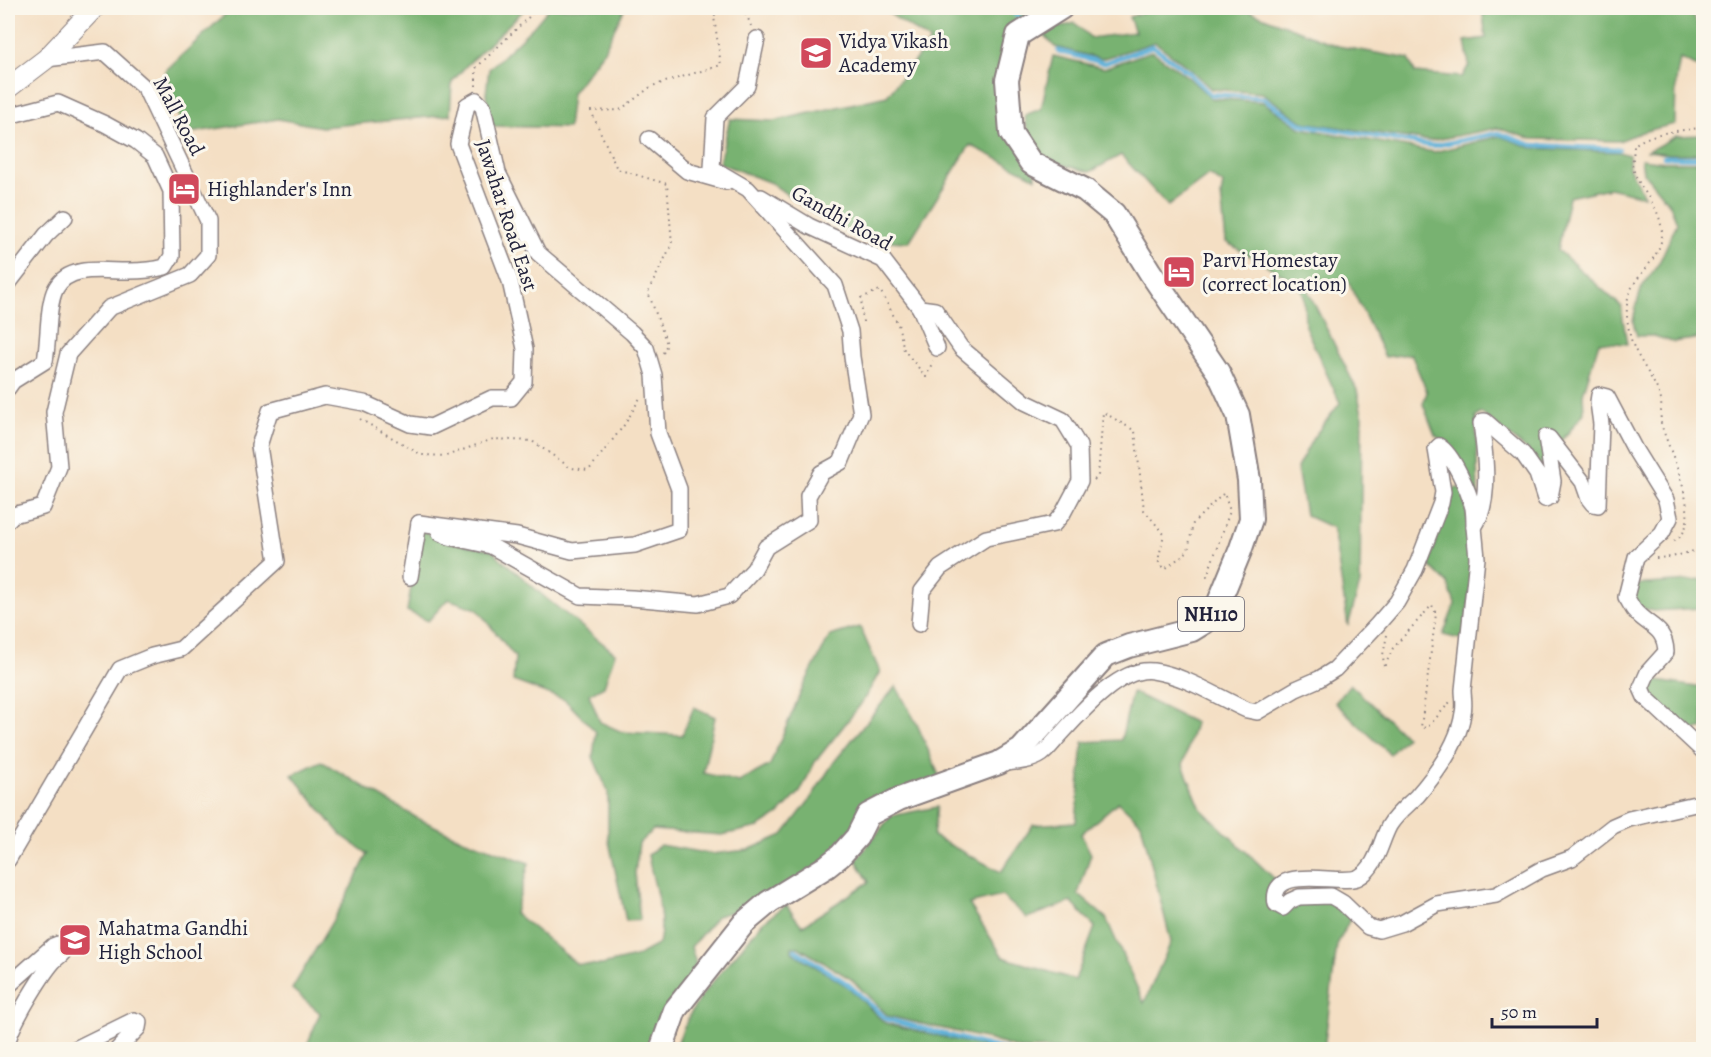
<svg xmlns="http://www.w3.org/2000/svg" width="1711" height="1057" viewBox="0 0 1711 1057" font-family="Alegreya,serif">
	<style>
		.forest { fill: #78b271; stroke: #4d6a56; stroke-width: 1.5; fill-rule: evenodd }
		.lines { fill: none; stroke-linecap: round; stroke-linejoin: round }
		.stream { stroke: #5eb2da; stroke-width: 4.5 }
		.minor-casing { stroke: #8b8080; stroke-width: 18 }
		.major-casing { stroke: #8b8080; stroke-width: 22 }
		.highway-casing { stroke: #8b8080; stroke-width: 26 }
		.path { stroke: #8b8080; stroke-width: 2; stroke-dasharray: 1.5 4.5; stroke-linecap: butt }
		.minor { stroke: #fff; stroke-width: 15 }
		.major { stroke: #fff; stroke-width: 20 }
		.highway { stroke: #fff; stroke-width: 22 }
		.labels { text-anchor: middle; stroke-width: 6; stroke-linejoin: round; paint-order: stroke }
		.shield { fill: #fbf7ec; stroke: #636270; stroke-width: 1.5 }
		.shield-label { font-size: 20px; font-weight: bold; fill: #22223b }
		.poi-label { font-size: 21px; fill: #22223b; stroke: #fbf7ec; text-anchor: start }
		.street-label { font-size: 21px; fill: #22223b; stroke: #fbf7ec }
	</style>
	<rect width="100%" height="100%" fill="#fbf7ec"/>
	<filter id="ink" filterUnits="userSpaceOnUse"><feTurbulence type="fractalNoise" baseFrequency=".0167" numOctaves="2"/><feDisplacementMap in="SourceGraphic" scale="12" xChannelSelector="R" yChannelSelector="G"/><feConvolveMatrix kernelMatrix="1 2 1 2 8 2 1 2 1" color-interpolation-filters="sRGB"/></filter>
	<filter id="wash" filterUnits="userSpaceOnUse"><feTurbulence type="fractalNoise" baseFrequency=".008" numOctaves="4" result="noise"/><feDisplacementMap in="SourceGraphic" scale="24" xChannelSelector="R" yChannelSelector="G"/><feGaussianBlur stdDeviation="1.35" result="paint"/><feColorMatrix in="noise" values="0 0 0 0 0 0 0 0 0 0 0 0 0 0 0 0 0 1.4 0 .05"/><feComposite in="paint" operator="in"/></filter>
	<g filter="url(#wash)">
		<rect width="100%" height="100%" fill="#f4dfc4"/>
		<g class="forest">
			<polygon points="232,8 526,8 466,66 452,82 450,115 322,127 278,119 184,134 165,71"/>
			<polygon points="549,8 625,8 603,52 572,93 568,128 492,126 486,94 489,69 534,26"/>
			<polygon points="881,8 1046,8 1002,70 1036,178 970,145 909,242 863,240 803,206 771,183 719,163 730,119 774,121 887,96 930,41"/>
			<polygon points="1157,8 1241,8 1338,46 1409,59 1415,73 1462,77 1469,65 1465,41 1486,38 1482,8 1689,8 1700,29 1703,30 1703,69 1680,59 1676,81 1675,124 1642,132 1619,141 1532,139 1497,128 1430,141 1303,122 1262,93 1211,89 1190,69 1155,42 1101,59 1055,47 1041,32 1075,23 1091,38 1135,32 1129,17"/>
			<path d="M 1152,51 L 1188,77 L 1211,98 L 1263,102 L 1301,128 L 1434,152 L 1500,136 L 1532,148 L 1619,152 L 1629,155 L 1629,167 L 1644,196 L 1609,188 L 1569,197 L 1558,250 L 1621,306 L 1627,344 L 1599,342 L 1583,394 L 1584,413 L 1560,443 L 1549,480 L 1526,449 L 1481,413 L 1476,417 L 1478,500 L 1462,462 L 1447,444 L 1435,435 L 1423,404 L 1427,392 L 1411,354 L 1385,357 L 1347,279 L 1307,289 L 1357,390 L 1362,414 L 1360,584 L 1348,626 L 1333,528 L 1305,515 L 1297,468 L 1313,438 L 1340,403 L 1305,326 L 1304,297 L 1299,284 L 1226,242 L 1221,195 L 1223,184 L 1209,175 L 1168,206 L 1121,155 L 1090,172 C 1053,163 1028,158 1025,115 L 1041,109 L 1053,56 L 1104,68 Z"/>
			<polygon points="1703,135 1703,154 1669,154 1648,151 1676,136"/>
			<polygon points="1641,159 1665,162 1703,162 1704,298 1700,298 1701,338 1673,342 1654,336 1637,336 1633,322 1636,306 1642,287 1659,263 1677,223 1670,205 1643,172"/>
			<polygon points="1447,488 1463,488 1474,560 1464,640 1443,635 1455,604 1448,584 1429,565 1442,521"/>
			<polygon points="421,530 449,542 491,550 547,599 615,653 604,686 589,694 600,722 622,732 682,735 694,707 715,717 703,773 739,782 770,765 803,687 830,636 860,627 880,672 861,704 815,762 800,792 779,814 759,827 722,835 653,830 639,843 635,873 640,920 626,921 608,837 608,792 593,757 596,732 565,700 513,681 515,657 477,609 448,599 428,621 407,611"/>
			<polygon points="1703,580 1703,611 1702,608 1653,611 1640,608 1633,595 1633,585"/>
			<polygon points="1657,681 1703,688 1703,729 1691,730 1651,696 1650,688"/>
			<polygon points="1350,684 1406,737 1390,754 1335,703"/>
			<path d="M 896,686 L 917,724 L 940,778 L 851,837 L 800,881 L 741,909 L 717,916 L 691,947 L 696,964 L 670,1008 L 655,1049 L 305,1050 L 320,1013 L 292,989 L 342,905 L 368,854 L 341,835 L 292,775 L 321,761 L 417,818 L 460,838 L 529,863 L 515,913 L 577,964 L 602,965 L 635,957 L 659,944 C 666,914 653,885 648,855 L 660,845 L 711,854 L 748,850 L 783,835 L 809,801 L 834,762 Z"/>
			<path d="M 1132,692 L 1195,723 L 1183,765 L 1201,809 L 1278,882 L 1274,904 L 1300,898 L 1329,898 L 1351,917 L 1337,945 L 1324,1049 L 1019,1049 L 984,1038 L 888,1016 L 851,979 L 798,947 L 792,947 L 792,952 L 847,986 L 885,1023 L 993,1049 L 674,1050 L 689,1016 L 701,996 L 763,922 L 786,905 L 802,926 L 869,882 L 856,860 L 891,816 L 937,807 L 933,836 L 1001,872 L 1033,825 L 1076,822 L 1083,742 L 1121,740 ZM 1118,802 L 1141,823 L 1171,942 L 1144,1003 L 1106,918 L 1078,894 L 1091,854 L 1081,834 ZM 1002,896 L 1027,918 L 1071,902 L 1095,927 L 1075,980 L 1003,957 L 969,904 Z"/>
		</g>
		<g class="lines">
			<g class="stream">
				<polyline points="1008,8 1020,18"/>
				<polyline points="1695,8 1704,23"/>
				<polyline points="1058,51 1104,63 1153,46 1188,72 1210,94 1263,98 1301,124 1433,146 1498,133 1532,145 1619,149"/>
				<polyline points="1664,157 1704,158"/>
				<polyline points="795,950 848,984 886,1019 1005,1050"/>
			</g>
		</g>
	</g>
	<g filter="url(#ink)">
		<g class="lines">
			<g class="minor-casing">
				<g id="minor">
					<path d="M 8,116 L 58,103 L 105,124 L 136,141 L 155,156 L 171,191 L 172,256 L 165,267 C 153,270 141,271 129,271 C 107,272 70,263 56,288 C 47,304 49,341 45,361 L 13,381 L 8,388"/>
					<polyline points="649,139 687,171 726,182"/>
					<polyline points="761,197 809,226 883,260 920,308 935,310 961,348 1025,402 1063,420 1079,446 1080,481 1063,513 1054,524 986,538 940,568 922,591 919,624"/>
					<polyline points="8,284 46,235 65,217"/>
					<polyline points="920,308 937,348"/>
					<polyline points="8,520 13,515 43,507 59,467 54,412 68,354 109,308 190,275 208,255 208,221 145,88 105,52 46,59"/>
					<path d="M 1474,527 L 1477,558 L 1463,690 C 1463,697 1465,705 1463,713 C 1459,743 1437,773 1417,796 C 1407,806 1396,814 1389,826 C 1380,843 1377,867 1359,877 C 1342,887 1268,861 1276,904 L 1283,908 L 1290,901 L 1299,897 L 1331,896 L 1343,903 L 1368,927 L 1379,930 L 1402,923 L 1437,904 L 1496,895 L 1542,869 L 1572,858 L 1613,826 L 1629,819 L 1704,802"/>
					<polyline points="440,533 449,537 491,546 580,596 632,598 698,604 729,596 754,569 766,547 809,520 808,496 821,473 841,462 861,414 852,357 850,331 835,285 748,189 712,168 715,118 747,86 757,39"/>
					<polyline points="410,577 419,523"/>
					<path d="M 1006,763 C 1018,762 1032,761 1042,754 C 1049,749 1055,740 1061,734 C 1081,712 1121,666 1153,671 C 1187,676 1217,697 1247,710 L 1257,712 L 1296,689 L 1319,679 L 1335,669 L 1377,625 L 1397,602 L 1415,570 L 1441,503 L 1443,492 L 1436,449 L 1439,446 C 1453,454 1469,492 1473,508 C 1474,514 1474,521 1474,527 C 1492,502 1485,452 1481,423 L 1483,421 L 1485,421 L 1523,454 L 1537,474 L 1545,499 L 1550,497 L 1553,481 L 1546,437 L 1549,438 L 1583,482 L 1589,499 L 1593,504 L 1598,505 L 1601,424 L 1598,402 L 1599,395 L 1607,397 L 1635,450 L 1666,500 L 1670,518 L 1662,533 L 1636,557 L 1626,597 C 1629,601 1631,606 1634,610 C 1648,627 1665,626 1666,652 L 1648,672 L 1641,688 L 1645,697 L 1704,752"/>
					<polyline points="8,860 120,669 152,656 181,649 277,561 259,446 270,411 325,396 364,403 410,424 431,427 492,398 511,398 524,382 525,349 510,281 458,144 467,105 476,100 483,107 498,173 538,253 632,333 646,348 654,375 658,433 679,489 679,530 635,545 572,551 517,536 419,523"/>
					<path d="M 8,986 L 53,946 L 58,944 L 65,947 C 64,955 58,956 53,962 C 41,976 12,1023 8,1041"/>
					<polyline points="73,1050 134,1020 139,1022 138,1028 117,1050"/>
				</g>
			</g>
			<g class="major-casing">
				<polyline id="major" points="8,88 46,59 94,8"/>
			</g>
			<g class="highway-casing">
				<polyline id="highway" points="661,1050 675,1010 744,923 769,902 826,867 840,856 857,837 868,815 899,799 999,763 1021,750 1106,655 1129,646 1192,630 1205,622 1217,607 1240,551 1251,519 1249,480 1238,415 1218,372 1150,272 1114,214 1085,190 1031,163 1011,133 1007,80 1018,35 1061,8"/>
			</g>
			<g class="path">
				<polyline points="744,8 751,26"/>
				<polyline points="476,86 476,68 538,8"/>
				<polyline points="863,322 861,298 880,290 898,324 904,350 926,377 933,361"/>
				<polyline points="663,353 667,344 648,292 672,244 667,184 617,169 591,111 620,110 652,86 721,65 714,17 717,8"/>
				<polyline points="360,419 422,455 446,456 493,439 532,441 571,468 589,470 625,424 640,398"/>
				<polyline points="1094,480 1098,476 1103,412 1135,431 1144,510 1164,534 1158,561 1165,569 1188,551 1193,523 1224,493 1230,511 1207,576 1208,579"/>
				<path d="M 1674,541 C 1708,524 1667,448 1661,423 C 1660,415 1662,407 1661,400 C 1657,382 1636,358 1631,339 C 1627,324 1624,303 1631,289 C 1640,272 1662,255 1662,234 C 1661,204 1640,193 1633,168 C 1632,162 1634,152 1634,145 C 1656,130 1679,132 1704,127"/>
				<polyline points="1656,558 1672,557 1704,548"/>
				<polyline points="1387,635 1383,655 1384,668 1393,648 1432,605 1436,614 1421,727 1427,728 1450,702"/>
			</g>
			<use href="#minor" class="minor"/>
			<use href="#major" class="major"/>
			<use href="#highway" class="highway"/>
		</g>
	</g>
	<defs>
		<g id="school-square" transform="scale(1.725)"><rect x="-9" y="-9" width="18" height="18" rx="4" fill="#d1495b" stroke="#fbf7ec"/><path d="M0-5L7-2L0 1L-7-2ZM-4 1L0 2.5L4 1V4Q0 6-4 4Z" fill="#fff"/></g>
		<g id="hotel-square" transform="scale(1.725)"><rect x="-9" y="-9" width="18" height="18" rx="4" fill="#d1495b" stroke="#fbf7ec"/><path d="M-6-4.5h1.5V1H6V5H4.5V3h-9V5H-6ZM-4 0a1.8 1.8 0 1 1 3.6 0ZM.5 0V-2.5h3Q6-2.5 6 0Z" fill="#fff"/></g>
	</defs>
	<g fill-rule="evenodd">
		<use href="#school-square" x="816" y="53"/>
		<use href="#hotel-square" x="184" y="189"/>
		<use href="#hotel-square" x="1179" y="272"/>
		<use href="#school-square" x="75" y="940"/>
	</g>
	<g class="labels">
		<rect class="shield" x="1178" y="597" width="66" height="34" rx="4.5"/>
		<g class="shield-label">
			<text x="1211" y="621">NH110</text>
		</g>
		<g class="poi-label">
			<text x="839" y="48">Vidya Vikash<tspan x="839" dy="24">Academy</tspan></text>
			<text x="207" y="196">Highlander's Inn</text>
			<text x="1202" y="267">Parvi Homestay<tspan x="1202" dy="24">(correct location)</tspan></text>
			<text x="98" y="935">Mahatma Gandhi<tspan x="98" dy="24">High School</tspan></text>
		</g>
		<g class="street-label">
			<text transform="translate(179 116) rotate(62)" y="7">Mall Road</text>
			<text transform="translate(507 215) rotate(72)" y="7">Jawahar Road East</text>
			<text transform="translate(842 218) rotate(29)" y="7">Gandhi Road</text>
		</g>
	</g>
	<rect width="1711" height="1057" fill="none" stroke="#fbf7ec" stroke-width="30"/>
	<path d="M1492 1018v9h105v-9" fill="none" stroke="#22223b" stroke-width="3"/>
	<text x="1501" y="1018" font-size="18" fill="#22223b" stroke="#fbf7ec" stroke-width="4.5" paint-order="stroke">50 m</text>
</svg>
